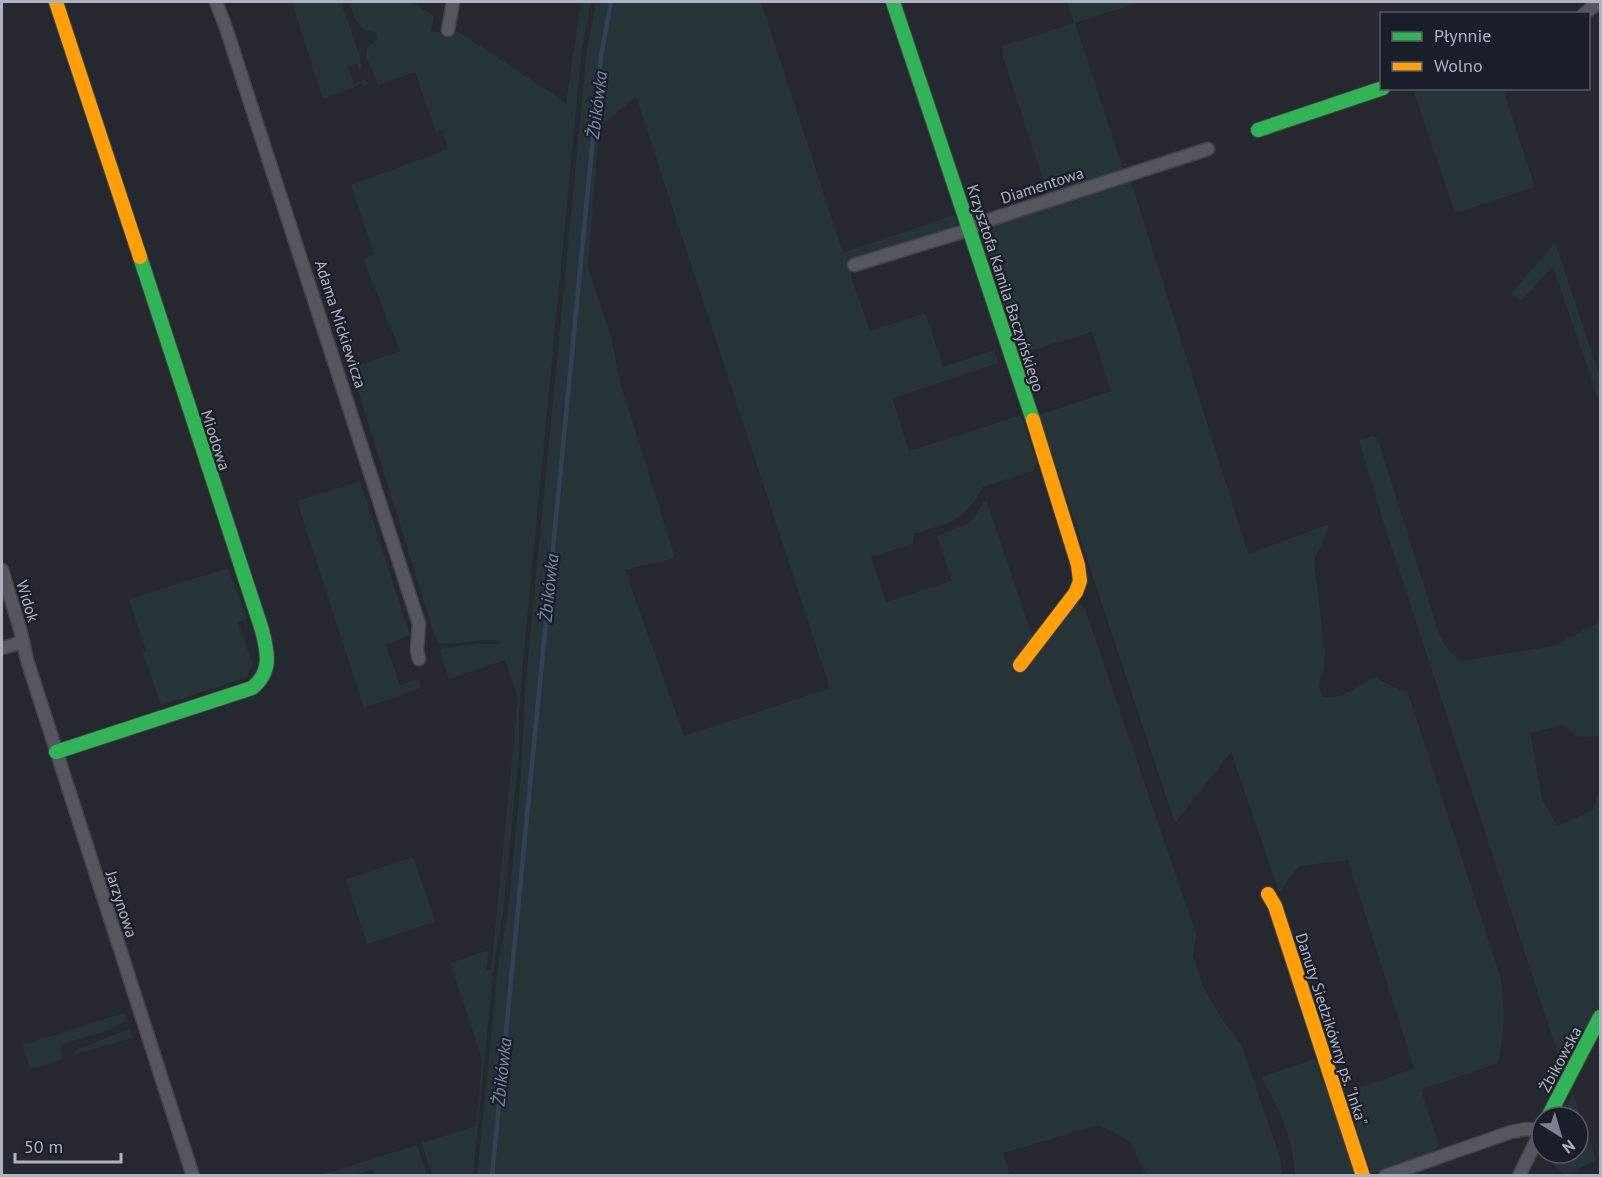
<svg xmlns="http://www.w3.org/2000/svg" width="1602" height="1177" viewBox="0 0 1602 1177" font-family="'PT Sans',sans-serif">
	<style>
		.green { fill: #273437; fill-rule: evenodd }
		.lines { fill: none; stroke-linecap: round; stroke-linejoin: round }
		.stream { stroke: #343e55; stroke-width: 4.5 }
		.street-casing { stroke: #42444a; stroke-width: 15 }
		.fast-casing { stroke: #42444a; stroke-width: 16 }
		.slow-casing { stroke: #42444a; stroke-width: 16 }
		.street { stroke: #54575e; stroke-width: 12 }
		.fast { stroke: #30b455; stroke-width: 14 }
		.slow { stroke: #ff9f0a; stroke-width: 14 }
		.labels { text-anchor: middle; stroke-width: 4.5; stroke-linejoin: round; paint-order: stroke }
		.street-label { font-size: 16px; fill: #aeb3c1; stroke: #1a1e29 }
		.water-label { font-size: 18px; font-style: italic; fill: #7987a7; stroke: #1a1e29 }
	</style>
	<rect width="100%" height="100%" fill="#25282f"/>
	<g class="green">
		<polygon points="292,2 341,2 360,57 361,69 359,70 357,63 348,67 354,83 365,80 369,85 363,87 362,84 323,99"/>
		<path d="M 349,2 L 412,2 L 434,16 L 431,31 L 453,35 L 457,31 L 566,103 L 581,2 L 591,2 L 582,48 L 524,651 L 519,714 L 519,753 L 503,913 L 495,956 L 473,1175 L 432,1175 L 422,1143 L 476,1126 L 482,1059 L 450,963 L 489,950 L 486,970 L 491,970 L 518,699 L 505,660 L 449,679 L 439,649 L 474,644 L 500,644 L 499,641 C 477,638 456,646 437,643 L 351,368 L 400,351 L 363,259 L 374,254 L 351,185 L 448,149 L 442,130 L 436,132 L 415,72 L 378,85 L 366,56 L 367,48 L 377,39 L 375,32 C 357,32 354,15 349,2 Z"/>
		<path d="M 596,2 L 761,2 L 843,253 L 954,215 L 958,226 L 954,230 L 873,255 L 860,256 L 851,261 L 851,277 L 870,331 L 925,313 L 943,367 L 994,350 L 998,363 L 892,398 L 909,451 L 1021,415 L 1037,462 L 1033,471 L 983,487 C 963,523 951,522 914,534 L 913,544 L 871,557 L 886,602 L 952,581 L 937,536 L 971,522 L 986,499 L 1032,636 L 1076,602 L 1085,609 L 1196,934 L 1193,956 L 1203,986 L 1221,1018 L 1241,1044 L 1280,1157 L 1282,1175 L 1146,1175 L 1130,1141 L 1099,1125 L 1003,1153 L 1010,1175 L 477,1176 L 499,959 L 508,913 L 521,776 L 525,690 L 587,49 ZM 636,96 L 830,688 L 684,736 L 625,570 L 675,558 L 620,382 L 611,337 L 588,268 L 599,128 Z"/>
		<polygon points="1067,2 1140,2 1075,23 1123,169 1048,194 1003,57 1003,46 1074,23"/>
		<polygon points="1425,88 1503,89 1535,187 1455,213 1414,92"/>
		<path d="M 1131,181 L 1248,554 L 1329,524 L 1324,540 L 1315,557 L 1315,569 L 1325,655 L 1324,667 L 1319,685 L 1322,696 C 1340,703 1359,683 1375,678 L 1408,693 L 1501,979 C 1504,1008 1505,1035 1498,1063 L 1421,1090 L 1439,1145 L 1434,1152 L 1371,1174 L 1346,1093 L 1414,1068 L 1348,860 L 1299,866 L 1279,892 L 1231,752 L 1175,823 L 1039,415 L 1111,391 L 1092,332 L 1020,354 L 982,241 L 985,233 L 992,225 Z"/>
		<polygon points="1555,243 1600,377 1600,404 1553,266 1521,301 1511,293"/>
		<polygon points="1373,436 1378,440 1440,637 1450,652 1461,661 1553,646 1600,622 1600,736 1578,737 1562,725 1530,733 1542,799 1557,826 1593,810 1600,785 1600,1003 1572,1062 1561,1063 1385,527 1359,440"/>
		<polygon points="360,481 410,635 386,645 400,685 418,679 421,688 364,708 297,501"/>
		<polygon points="228,568 247,619 238,622 253,665 245,678 161,705 143,653 146,651 129,599"/>
		<polygon points="413,857 435,921 367,944 346,879"/>
		<polygon points="124,1013 127,1021 106,1031 63,1044 60,1049 64,1059 30,1069 23,1045"/>
		<polygon points="129,1029 132,1038 72,1055 76,1050"/>
		<path d="M 1315,1059 L 1358,1175 L 1295,1175 C 1294,1141 1279,1106 1261,1077 Z"/>
		<polygon points="1573,1093 1596,1160 1565,1175 1545,1157 1544,1153 1578,1153 1578,1117 1560,1117"/>
		<polygon points="417,1145 427,1175 376,1175 374,1169 353,1175 321,1175"/>
	</g>
	<g class="lines">
		<polyline class="stream" points="492,1176 597,96 601,56 611,2"/>
		<g class="street-casing">
			<g id="street">
				<polyline points="216,2 225,25 419,624 417,651 419,659"/>
				<polyline points="1584,14 1599,2"/>
				<polyline points="448,30 453,2"/>
				<polyline points="854,265 962,232 989,220 1208,149"/>
				<polyline points="2,570 20,629 27,660 193,1176"/>
				<polyline points="2,648 23,642"/>
				<polyline points="1385,1176 1511,1132 1526,1129 1542,1130"/>
				<polyline points="1519,1176 1542,1129"/>
			</g>
		</g>
		<g class="fast-casing">
			<g id="fast">
				<polyline points="893,2 1033,420"/>
				<polyline points="1258,130 1383,88"/>
				<path d="M 56,752 L 252,688 C 272,672 268,653 262,630 L 140,257"/>
				<polyline points="1548,1117 1600,1017"/>
			</g>
		</g>
		<g class="slow-casing">
			<g id="slow">
				<polyline points="56,2 140,257"/>
				<polyline points="1020,665 1076,592 1080,581 1078,565 1033,420"/>
				<polyline points="1268,894 1275,906 1363,1176"/>
			</g>
		</g>
		<use href="#street" class="street"/>
		<use href="#fast" class="fast"/>
		<use href="#slow" class="slow"/>
	</g>
	<g class="labels">
		<g class="street-label">
			<text transform="translate(1042 185) rotate(-18)" y="6">Diamentowa</text>
			<text transform="translate(1006 288) rotate(72)" y="6">Krzysztofa Kamila Baczyńskiego</text>
			<text transform="translate(341 324) rotate(72)" y="6">Adama Mickiewicza</text>
			<text transform="translate(216 440) rotate(72)" y="6">Miodowa</text>
			<text transform="translate(28 601) rotate(73)" y="6">Widok</text>
			<text transform="translate(122 904) rotate(72)" y="6">Jarzynowa</text>
			<text transform="translate(1332 1029) rotate(72)" y="6">Danuty Siedzikówny ps. "Inka"</text>
			<text transform="translate(1560 1059) rotate(-62)" y="6">Żbikowska</text>
		</g>
		<g class="water-label">
			<text transform="translate(597 105) rotate(-83)" y="6">Żbikówka</text>
			<text transform="translate(549 588) rotate(-84)" y="6">Żbikówka</text>
			<text transform="translate(502 1072) rotate(-84)" y="6">Żbikówka</text>
		</g>
	</g>
	<rect width="1602" height="1177" fill="none" stroke="#aeb3c1" stroke-width="6"/>
	<rect x="1380" y="12" width="210" height="78" fill="#1a1e29" stroke="#555a66" stroke-width="1.5"/>
	<rect x="1392" y="32" width="30" height="9" fill="#30b455" stroke="#555a66" stroke-width="1.5"/>
	<text x="1434" y="42" font-size="18" fill="#aeb3c1">Płynnie</text>
	<rect x="1392" y="62" width="30" height="9" fill="#ff9f0a" stroke="#555a66" stroke-width="1.5"/>
	<text x="1434" y="72" font-size="18" fill="#aeb3c1">Wolno</text>
	<g transform="translate(1560 1135) rotate(143)"><circle r="28" fill="#1a1e29" stroke="#555a66" stroke-width="1.5"/>
	<path d="M0-4.5L10 22L0 15L-10 22Z" fill="#7e828e"/>
	<text y="-9" font-size="16" font-weight="bold" text-anchor="middle" fill="#aeb3c1">N</text>
	</g>
	<path d="M15 1153v9h106v-9" fill="none" stroke="#aeb3c1" stroke-width="3"/>
	<text x="24" y="1153" font-size="18" fill="#aeb3c1" stroke="#1a1e29" stroke-width="4.5" paint-order="stroke">50 m</text>
</svg>
